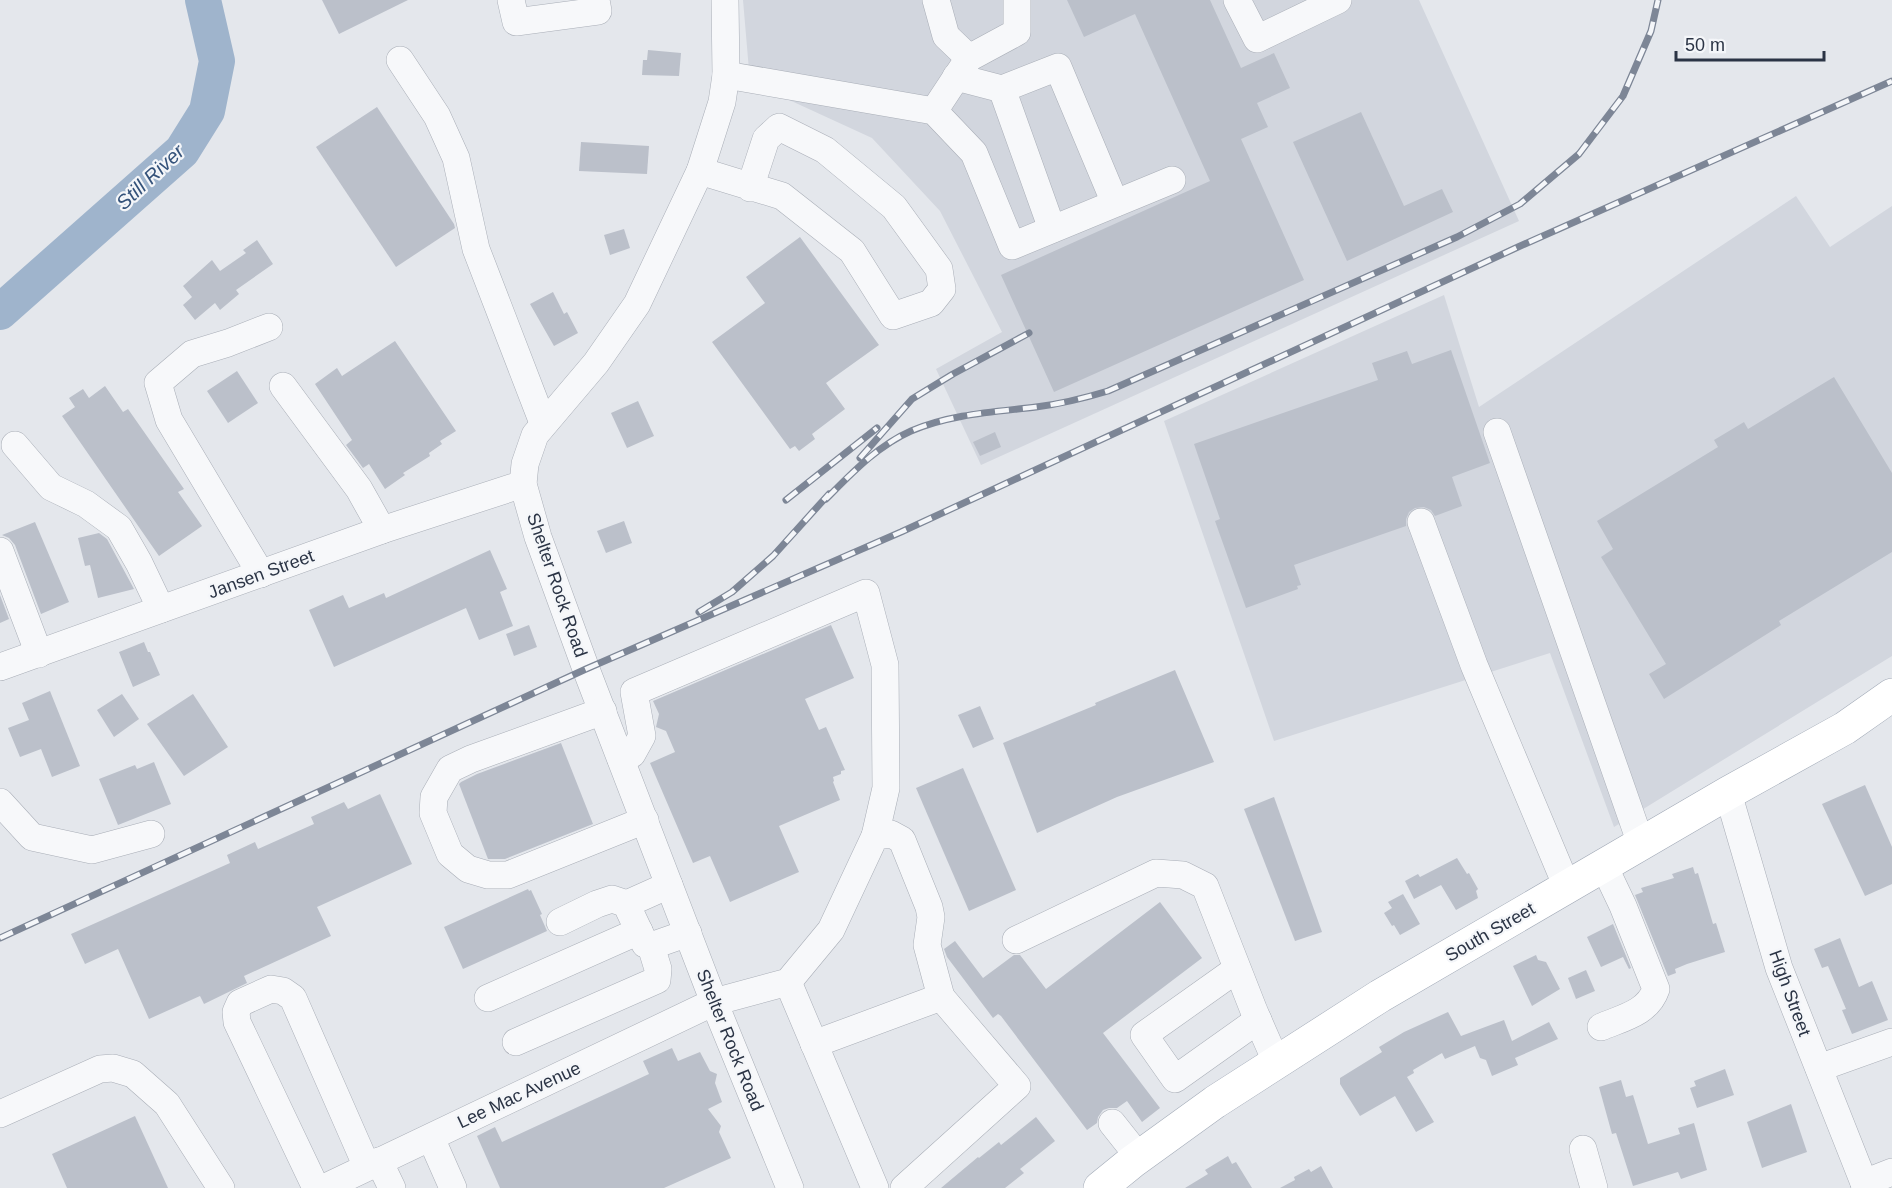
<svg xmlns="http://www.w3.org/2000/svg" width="1892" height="1188" viewBox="0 0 1892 1188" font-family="Helvetica,sans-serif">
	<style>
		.built { fill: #d2d6de }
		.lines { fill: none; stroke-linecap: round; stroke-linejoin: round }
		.river { stroke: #9fb4cc; stroke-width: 36 }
		.building { fill: #bbc0ca }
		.minor-casing { stroke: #a9aeb7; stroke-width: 28 }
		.major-casing { stroke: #a3abb8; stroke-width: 34 }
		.minor { stroke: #f7f8fa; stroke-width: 27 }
		.major { stroke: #fff; stroke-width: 33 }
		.rail-casing { stroke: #7d8696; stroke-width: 7 }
		.rail { stroke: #f4f6f9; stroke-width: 4.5; stroke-dasharray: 14; stroke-linecap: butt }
		.labels { text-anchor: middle; stroke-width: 4.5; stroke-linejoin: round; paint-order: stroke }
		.street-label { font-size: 18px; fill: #2b3445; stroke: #f4f6f9 }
		.water-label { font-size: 20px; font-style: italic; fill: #34527a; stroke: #f4f6f9 }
	</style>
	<rect width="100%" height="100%" fill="#e4e7ec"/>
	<g class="built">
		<polygon points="743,0 1419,0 1519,221 981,465 936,369 1002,332 940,211 872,138 750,82"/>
		<polygon points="1796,196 1830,247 1892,206 1892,656 1614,827 1550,653 1274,741 1164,421 1444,295 1479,407"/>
	</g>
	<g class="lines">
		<polyline class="river" points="0,312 182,151 207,111 217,61 203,0"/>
	</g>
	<g class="building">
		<polygon points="322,0 408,0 339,34"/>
		<polygon points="1067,0 1210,0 1241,68 1274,53 1290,88 1257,103 1268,127 1241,139 1304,280 1054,392 1001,275 1210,181 1135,14 1084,37"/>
		<polygon points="648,50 681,53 679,76 642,75 643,60 647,60"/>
		<polygon points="377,107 454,224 455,228 396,267 316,147"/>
		<polygon points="1361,112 1404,206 1442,189 1453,212 1347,261 1293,142"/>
		<polygon points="581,142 649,146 647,174 579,171"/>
		<polygon points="624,229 630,248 610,255 604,235"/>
		<polygon points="800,237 879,345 826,383 845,409 812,434 815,439 799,451 795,446 790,449 712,342 765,303 746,277"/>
		<polygon points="257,240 273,264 236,290 239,294 220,310 215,303 195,320 183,305 192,297 183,286 212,260 220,271 246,253 243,250"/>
		<polygon points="553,292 564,314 567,312 578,333 554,346 530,304"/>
		<polygon points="395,341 456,431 440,441 442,444 429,453 430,456 403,473 405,475 385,489 369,464 363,468 346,445 352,440 315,384 337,368 342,376"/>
		<polygon points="1451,350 1490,463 1452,477 1462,506 1435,516 1431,510 1424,507 1415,508 1409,512 1406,519 1406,526 1294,565 1301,585 1297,586 1298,589 1246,608 1215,521 1220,519 1194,444 1378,380 1372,363 1407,351 1412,364"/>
		<polygon points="237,371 258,403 228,423 207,391"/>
		<polygon points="1834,377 1892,473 1892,552 1779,621 1781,625 1664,699 1649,674 1666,664 1601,557 1613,549 1597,521 1718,447 1714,440 1744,422 1748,429"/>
		<polygon points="105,386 123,412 128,409 184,489 178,492 202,526 159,556 62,416 75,407 69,398 83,389 89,398"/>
		<polygon points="638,401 654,436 627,448 611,413"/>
		<polygon points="995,432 1001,447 980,456 973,442"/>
		<polygon points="624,521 632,543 606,553 597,531"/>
		<polygon points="35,522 69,602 41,614 15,545 9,538 2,535"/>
		<polygon points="99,533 107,539 134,589 98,598 90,565 85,566 78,538"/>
		<polygon points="490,550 507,589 500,592 513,626 479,640 466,608 334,667 309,610 343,595 349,608 384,593 386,598"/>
		<polygon points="0,595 9,619 0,623"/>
		<polygon points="529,625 537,647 514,656 506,634"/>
		<polygon points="831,625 854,678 805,699 819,730 826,727 845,770 841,771 841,774 833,777 834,781 833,782 840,800 779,826 799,872 730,902 710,856 693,863 650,763 675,752 666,731 656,727 659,714 653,701"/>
		<polygon points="144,642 148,652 150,652 160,675 133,687 119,652"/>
		<polygon points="1175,670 1214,762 1117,797 1037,833 1003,743 1096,705 1095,703"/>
		<polygon points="50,691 80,766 52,777 41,749 20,757 8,728 29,720 22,703"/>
		<polygon points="122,694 139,719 114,737 97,710"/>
		<polygon points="193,694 228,747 184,776 147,724"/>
		<polygon points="980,706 994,739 973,748 958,715"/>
		<polygon points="561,743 593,824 505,859 488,859 459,784 461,782 477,774"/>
		<polygon points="154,762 171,804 118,825 99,779 135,765 137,769"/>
		<polygon points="963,768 1016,890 969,911 916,788"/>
		<polygon points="1865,785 1892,847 1892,884 1865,896 1822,804"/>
		<polygon points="380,794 412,864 317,907 331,936 244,976 247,983 204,1004 200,996 149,1019 118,949 85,964 71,934 230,863 227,855 255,842 258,849 314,824 311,817 344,802 348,809"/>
		<polygon points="1274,797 1322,932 1295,941 1244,809"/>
		<polygon points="1457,858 1467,874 1469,873 1478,889 1476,891 1478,898 1456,910 1441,885 1414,899 1405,881 1418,874 1420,877"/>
		<polygon points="1693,867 1695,874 1698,873 1713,924 1716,923 1725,952 1687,964 1675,969 1676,973 1668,976 1635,895 1643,892 1641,888 1674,878 1672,874"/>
		<polygon points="528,889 529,891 531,890 542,914 540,915 547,931 463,969 444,927"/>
		<polygon points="1403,894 1420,924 1400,935 1394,925 1392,926 1384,913 1392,908 1388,902"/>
		<polygon points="1160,902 1202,958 1103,1033 1160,1108 1142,1122 1127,1101 1117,1108 1109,1108 1103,1110 1098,1117 1097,1123 1087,1130 1001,1016 998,1014 993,1018 947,957 944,949 955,941 983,978 1014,955 1020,955 1046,989"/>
		<polygon points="1613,924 1631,968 1629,969 1623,957 1601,967 1587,937"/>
		<polygon points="1840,938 1859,987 1872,981 1888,1020 1852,1034 1842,1010 1846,1009 1828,966 1822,968 1814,949"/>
		<polygon points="1536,955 1538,960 1546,962 1560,989 1532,1006 1513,966"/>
		<polygon points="1586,970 1595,991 1576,999 1568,978"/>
		<polygon points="1448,1012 1461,1036 1504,1020 1512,1041 1549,1022 1558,1039 1515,1058 1518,1065 1492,1076 1486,1060 1480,1058 1475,1046 1445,1059 1442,1053 1413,1070 1414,1073 1407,1077 1434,1122 1416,1132 1395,1096 1360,1116 1340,1084 1340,1078 1382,1052 1379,1047 1404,1032"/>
		<polygon points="672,1048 678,1061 700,1052 710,1071 717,1074 715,1083 722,1102 708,1109 721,1126 719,1132 731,1158 664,1188 500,1188 477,1136 495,1127 502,1142 649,1074 643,1061"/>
		<polygon points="1725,1069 1734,1095 1697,1108 1690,1088 1696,1086 1694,1081"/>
		<polygon points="1621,1080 1626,1097 1633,1095 1648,1144 1680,1134 1678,1128 1694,1123 1707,1170 1681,1179 1678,1172 1633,1186 1616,1133 1612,1134 1599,1087"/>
		<polygon points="1791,1104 1807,1152 1762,1168 1747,1122"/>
		<polygon points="135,1116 168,1188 67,1188 52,1154"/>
		<polygon points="1036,1117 1055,1141 1020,1169 1024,1173 1005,1188 941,1188 978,1157 979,1158 999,1142 1001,1145"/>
		<polygon points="1228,1156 1232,1164 1236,1162 1252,1188 1185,1188 1208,1174 1205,1170"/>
		<polygon points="1321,1166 1333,1188 1280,1188 1295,1180 1294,1177 1309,1169 1311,1172"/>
	</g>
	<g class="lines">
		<g class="minor-casing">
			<g id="minor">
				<polyline points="511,0 516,22 598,11 596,0"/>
				<polyline points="725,0 726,75 722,102 700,171 637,304 596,363 535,435 525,464 523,484 538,537 586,669 714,1002 790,1188"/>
				<polyline points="936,0 946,36 969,58"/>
				<polyline points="1237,0 1257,39 1338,0"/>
				<polyline points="400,60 437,116 456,158 476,249 543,423"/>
				<polyline points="726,75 934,111 974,153 1012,246 1172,180"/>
				<polyline points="956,77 1002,89 1052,229"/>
				<polyline points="1002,89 1058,67 1115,203"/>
				<polyline points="934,111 969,58 1017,32 1017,0"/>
				<polyline points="700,171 782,196 852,251 893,316 931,303 942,289 939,269 894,207 825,150 779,127 766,139 750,188"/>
				<polyline points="283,386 359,489 382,530"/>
				<polyline points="1497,432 1641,844"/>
				<polyline points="15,445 51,487 86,504 119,528 139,563 161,609"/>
				<polyline points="1421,522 1474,665 1567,887"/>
				<polyline points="0,551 39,654"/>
				<polyline points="261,574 169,420 158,383 192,354 228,343 269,327"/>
				<polyline points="0,667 382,530 523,484"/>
				<polyline points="603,711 471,759 450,769 434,797 433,813 450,854 468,869 488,875 508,875 645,820"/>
				<polyline points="621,759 632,754 642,736 634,692 866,593 885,665 886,788 875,836"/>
				<polyline points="1728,793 1779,968 1866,1188"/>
				<polyline points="0,802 32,837 92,850 151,834"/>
				<polyline points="669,885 631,902 629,910 645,944 651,946 688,933"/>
				<polyline points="560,922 597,904 612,899 630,905"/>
				<polyline points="1016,940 1156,873 1183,875 1205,886 1254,1011 1271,1050 1279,1061"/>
				<polyline points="1237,969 1144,1035 1175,1079 1258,1020"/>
				<polyline points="788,982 875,1188"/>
				<polyline points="488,998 639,931"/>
				<path d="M 1601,1027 C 1622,1018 1648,1013 1656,989 L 1623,906 L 1604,866"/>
				<polyline points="516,1042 657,980 658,969 651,946"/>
				<polyline points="814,1044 941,997 1017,1086 904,1188"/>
				<polyline points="1819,1068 1892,1042"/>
				<polyline points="0,1114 100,1069 113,1068 133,1074 167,1104 221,1188"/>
				<polyline points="1112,1123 1139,1157"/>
				<polyline points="431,1138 453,1188"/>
				<polyline points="1583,1149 1594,1188"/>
				<polyline points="379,1161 392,1188"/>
				<polyline points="1864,1183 1892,1172"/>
				<polyline points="316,1188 237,1022 236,1012 240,1003 271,989 283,991 293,998 367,1167"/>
				<polyline points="324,1188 714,1002 788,982 831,930 875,836 891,834 902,840 929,907 931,917 927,945 941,997"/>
			</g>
		</g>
		<g class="major-casing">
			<polyline id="major" points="1100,1188 1132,1162 1215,1102 1380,996 1728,793 1845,728 1892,695"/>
		</g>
		<use href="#minor" class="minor"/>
		<use href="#major" class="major"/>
		<g class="rail-casing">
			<g id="rail">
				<polyline points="860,458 912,399 953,374 1029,333"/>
				<path d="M 826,499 C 851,474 877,446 911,431 C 951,414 994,412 1036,407 C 1060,404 1085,398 1108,391 L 1457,237 L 1520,204 L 1579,154 L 1623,96 L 1651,31 L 1658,0"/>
				<polyline points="786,500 877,428"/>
				<polyline points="699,612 732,592 773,556 829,494"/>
				<polyline points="0,938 586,669 901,532 1518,247 1892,81"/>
			</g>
		</g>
		<use href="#rail" class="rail"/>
	</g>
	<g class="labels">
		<g class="street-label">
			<text transform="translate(261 574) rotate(-20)" y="6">Jansen Street</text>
			<text transform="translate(557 585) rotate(71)" y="6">Shelter Rock Road</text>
			<text transform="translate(1490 932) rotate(-30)" y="6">South Street</text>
			<text transform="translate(1790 993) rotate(70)" y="6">High Street</text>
			<text transform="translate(730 1040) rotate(68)" y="6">Shelter Rock Road</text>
			<text transform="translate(519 1095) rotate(-25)" y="6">Lee Mac Avenue</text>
		</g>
		<g class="water-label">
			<text transform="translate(150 177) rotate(-43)" y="7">Still River</text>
		</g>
	</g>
	<path d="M1676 51v9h148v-9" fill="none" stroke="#2b3445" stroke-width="3"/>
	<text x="1685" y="51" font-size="18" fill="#2b3445" stroke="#f4f6f9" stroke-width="4.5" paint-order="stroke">50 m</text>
</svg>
